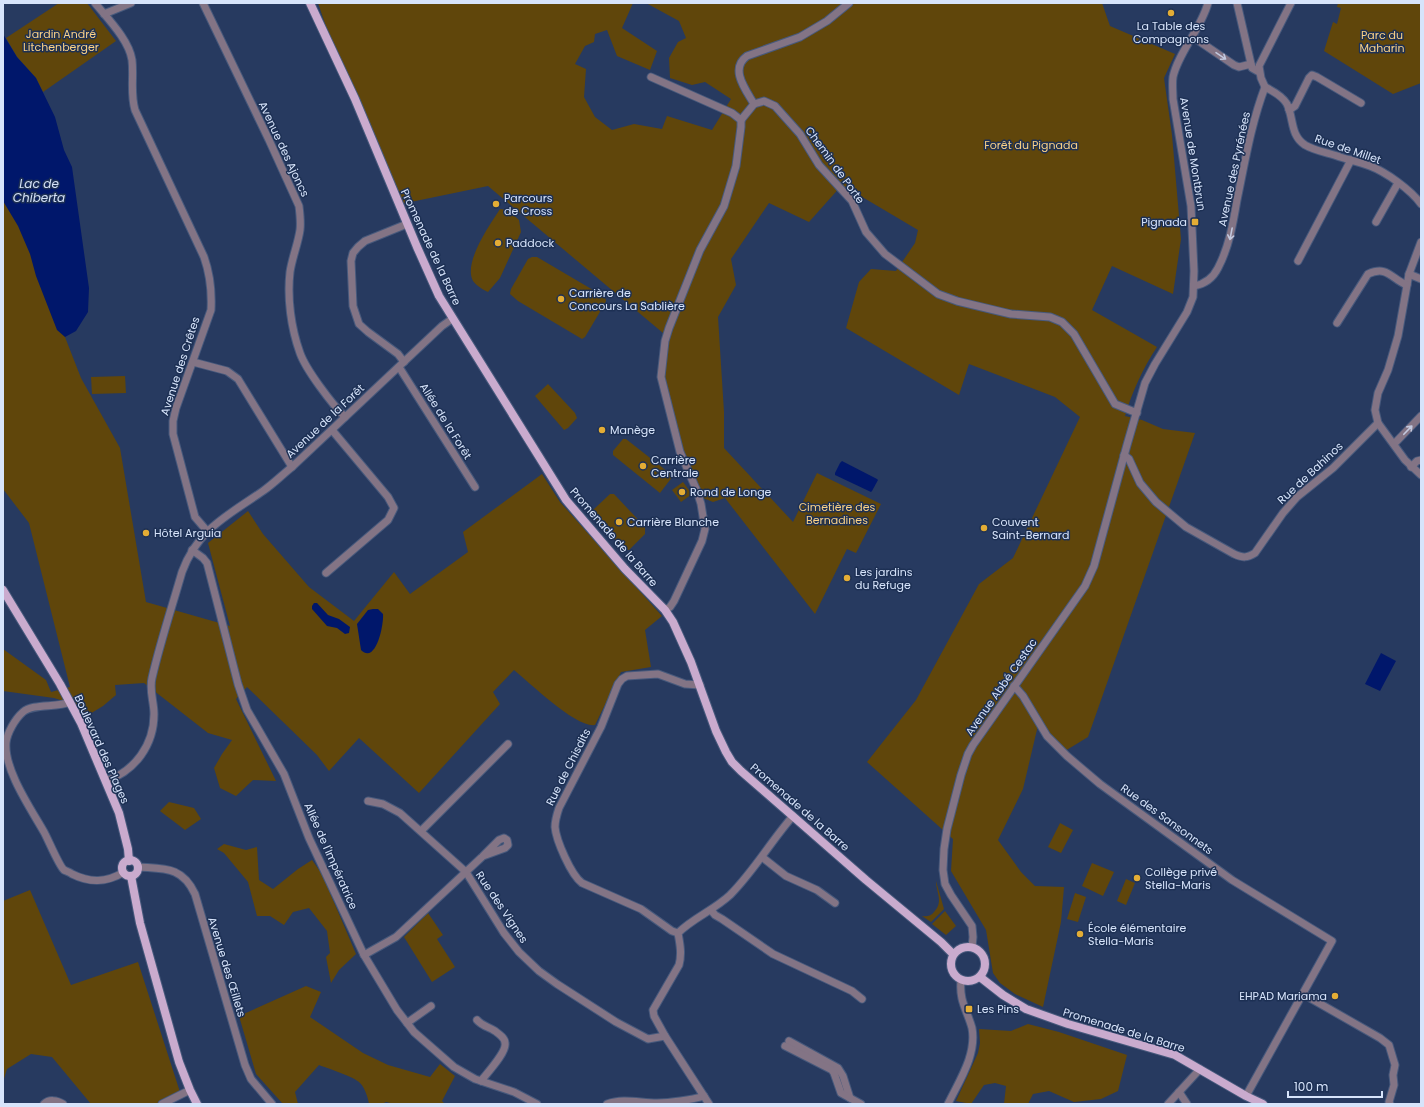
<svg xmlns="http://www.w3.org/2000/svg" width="1424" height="1107" viewBox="0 0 1424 1107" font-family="Poppins,sans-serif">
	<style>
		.green { fill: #60460b }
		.water { fill: #00176b }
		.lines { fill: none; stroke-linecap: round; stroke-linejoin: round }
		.minor-casing { stroke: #47597c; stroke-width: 9 }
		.major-casing { stroke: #47597c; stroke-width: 10 }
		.minor { stroke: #837485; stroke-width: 7 }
		.major { stroke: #caabce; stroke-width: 8 }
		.oneway { stroke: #c2c8de }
		.poi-dot { fill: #e4ad35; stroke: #1d3054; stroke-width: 1.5 }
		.labels { text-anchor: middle; stroke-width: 3; stroke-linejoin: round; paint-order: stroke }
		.poi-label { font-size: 11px; fill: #d7e4fb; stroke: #1d3054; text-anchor: start }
		.park-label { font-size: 11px; fill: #fad185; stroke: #1d3054 }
		.street-label { font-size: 11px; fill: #d7e4fb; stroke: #1d3054 }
		.water-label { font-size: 12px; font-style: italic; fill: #d3e0f7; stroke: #1d3054 }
	</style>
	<rect width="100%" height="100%" fill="#273a60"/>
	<g class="green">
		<polygon points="59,3 87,3 116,41 43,92 36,78 17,57 6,38"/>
		<path d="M 318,3 L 633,3 L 622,28 L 657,51 L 650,70 L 617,56 L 607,30 L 595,34 L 594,42 L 585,46 L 575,64 L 586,69 L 584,97 L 595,117 L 612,130 L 634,124 L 662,129 L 667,116 L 712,130 L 731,99 L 705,82 L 692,85 L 670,78 L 669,58 L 678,42 L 686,38 L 679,21 L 646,3 L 1102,3 L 1110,26 L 1175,54 L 1164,78 L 1172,135 L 1181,239 L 1173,294 L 1112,266 L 1092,310 L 1157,347 C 1143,368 1132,392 1125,416 L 1142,420 L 1163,429 L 1195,433 L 1088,737 L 1065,751 L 1039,721 L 1023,789 L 998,840 L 1021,872 L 1035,886 L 1064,887 L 1061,922 L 1043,1007 L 1015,994 L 1000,983 L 993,973 L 986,930 L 951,871 L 953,839 L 867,762 L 916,700 L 979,584 L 1013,558 L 1080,417 L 1055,397 L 969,364 L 959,395 L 846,328 L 859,282 L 871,269 L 896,271 L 915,243 L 918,230 L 842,185 L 809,222 L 769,203 L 731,259 L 736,285 L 718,317 L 724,412 L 724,448 L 793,522 L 817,473 L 881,504 L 856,553 L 847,549 L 815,614 L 725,498 L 713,502 L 693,494 L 657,375 L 663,333 L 488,186 L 401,204 L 344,79 Z"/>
		<polygon points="1338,3 1421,3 1421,83 1393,94 1324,51 1333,22 1337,24 1341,8 1337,7"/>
		<path d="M 3,40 L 84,314 L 65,337 L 81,378 L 120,448 L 146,602 L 230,626 L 208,543 L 248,511 L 263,534 L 309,587 L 354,621 L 394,572 L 410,594 L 468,552 L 463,532 L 542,474 L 560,502 L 662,616 L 645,630 L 651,667 L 621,672 L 595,725 C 576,728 530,683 514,670 L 493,692 L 500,704 L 419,793 L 359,738 L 329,771 L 317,755 L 247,687 L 236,699 L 276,781 L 253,780 L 236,796 L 220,788 L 214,768 L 222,754 L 232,740 L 208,733 L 144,683 L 115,685 L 116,695 L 103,706 L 85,717 L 76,705 L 54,698 L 3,691 L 3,649 L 46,680 L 51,692 L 70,687 L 29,523 L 3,489 Z"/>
		<path d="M 500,209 L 508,210 L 519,220 L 521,232 L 500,278 L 488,292 C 483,290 476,285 473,281 C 463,262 490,225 500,209 Z"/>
		<polygon points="532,257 537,257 605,297 606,301 604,305 585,337 582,339 518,301 510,294 511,289 528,259"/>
		<polygon points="125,376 126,393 92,394 91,377"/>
		<polygon points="548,384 575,413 577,418 568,428 564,430 535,396"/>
		<polygon points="623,439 626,439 673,476 660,493 613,455 613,451"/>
		<polygon points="683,482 692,494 681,502 672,490"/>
		<polygon points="610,494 614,494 645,527 645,534 629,550 624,549 593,517 593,510"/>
		<polygon points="169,802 194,808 201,819 185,830 160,811"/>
		<polygon points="1060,823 1073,830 1061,853 1048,847"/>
		<polygon points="224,844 246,850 257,847 259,880 273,889 298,869 312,860 322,874 356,954 339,970 331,983 326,957 330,953 327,931 309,908 293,912 284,925 270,916 257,916 248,882 224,853 217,849"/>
		<polygon points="1092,863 1114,872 1103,896 1082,886"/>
		<polygon points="1126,879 1135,883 1126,905 1117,901"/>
		<path d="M 936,881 L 944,909 L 931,922 L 922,916 C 927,917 931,916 934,912 C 944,902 936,892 936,881 Z"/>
		<polygon points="30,890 71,985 138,962 180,1092 160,1100 157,1104 91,1104 52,1057 31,1054 7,1069 3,1082 3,901"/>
		<polygon points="1075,893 1086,897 1078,922 1067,919"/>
		<polygon points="945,911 956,926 946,935 932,924"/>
		<polygon points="428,913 443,935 437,939 455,967 432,982 404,937"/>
		<path d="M 306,986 L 321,992 L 310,1017 L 363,1053 L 388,1065 L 430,1077 L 440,1064 L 455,1076 L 442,1101 L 445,1104 L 395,1104 L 386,1102 L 382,1104 L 369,1104 C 368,1098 365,1088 360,1083 C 355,1077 327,1068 319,1065 L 295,1092 L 298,1104 L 283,1104 L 256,1074 L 239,1016 Z"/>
		<polygon points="1028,1024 1059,1032 1127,1055 1118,1091 1101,1099 1074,1102 1049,1091 1033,1094 1028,1104 1004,1104 1006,1086 995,1083 984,1085 971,1104 956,1101 978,1053 980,1043 979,1029 1011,1031"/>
	</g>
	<g class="water">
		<polygon points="3,34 17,57 36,78 55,117 64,150 72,167 89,288 88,312 76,331 65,337 57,330 36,276 30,254 18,226 3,201"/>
		<polygon points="842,461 877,479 878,480 872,491 871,492 835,475 835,473 840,463"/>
		<polygon points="314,603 317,603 328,615 339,619 350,627 349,633 345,634 337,628 327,626 312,609 312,606"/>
		<path d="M 373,609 L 378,609 L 383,614 C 384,624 376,665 361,650 L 357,624 L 368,610 Z"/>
		<polygon points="1381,653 1396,661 1380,691 1365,684"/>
	</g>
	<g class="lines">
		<g class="minor-casing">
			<g id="minor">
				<path d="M 95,3 C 108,19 129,40 132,60 C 134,77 130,93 135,110 L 204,257 C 210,274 212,291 211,310 L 176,408 L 173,421 L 173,434 L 195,517 L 207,531"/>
				<path d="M 203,3 L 269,140 L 299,206 C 300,214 301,222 300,230 C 298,244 292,258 290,272 C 287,298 291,328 300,353 C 306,370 332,404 345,417"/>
				<polyline points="1237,3 1252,68 1259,72"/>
				<polyline points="104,14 131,3"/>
				<polyline points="1193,37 1234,65 1239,67 1251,64"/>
				<polyline points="651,77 732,113 741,120 741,127 736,166 724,206 700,250 669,328 665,341 661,377 680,452 697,491 701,504 705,529 702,541 674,601 670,607 665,610"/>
				<path d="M 1265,87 C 1273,91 1283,97 1287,104 C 1294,119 1290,135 1305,145 C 1315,151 1329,153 1340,157 C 1350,160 1360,162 1370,166 C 1386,172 1411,190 1421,204"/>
				<polyline points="754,104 764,101 775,106 800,134 819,165 852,201 866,232 885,254 938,294 957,301 1011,314 1050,317 1062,322 1074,334 1115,404 1137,413"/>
				<polyline points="1289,110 1295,106 1309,78 1312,75 1317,77 1361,103"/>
				<path d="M 741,120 L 754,104 C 746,90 729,69 747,56 L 800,37 L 827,21 L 849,3"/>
				<polyline points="1376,222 1398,183"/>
				<polyline points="1421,242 1409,274 1398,336 1388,370 1378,393 1375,410 1378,423 1405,460 1421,475"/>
				<polyline points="1298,261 1351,160"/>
				<polyline points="1409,274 1421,279"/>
				<path d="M 1194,286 C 1205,284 1213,278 1218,268 C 1229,247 1233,224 1237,200 C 1245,162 1251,124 1265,87 L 1261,78 L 1259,66 L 1291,3"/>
				<path d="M 1337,323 L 1368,274 C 1388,265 1391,279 1407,285"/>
				<polyline points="193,362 227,371 238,379 292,467"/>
				<polyline points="404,362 398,354 368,332 359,324 353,306 351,261 353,253 358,247 365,241 407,224"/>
				<polyline points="399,367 475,487"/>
				<polyline points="1394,444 1421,416"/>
				<path d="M 1124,455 L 1129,459 L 1140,483 L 1156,502 L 1186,527 L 1234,554 C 1243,558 1247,558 1255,553 L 1283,513 L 1297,497 L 1333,468 L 1378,423"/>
				<polyline points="1411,467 1417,461 1421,460"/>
				<polyline points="192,550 203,558 207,563 238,684 247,710 284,774 309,838 364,955 397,1010 414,1032 454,1067 475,1079 514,1092 537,1104"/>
				<polyline points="326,573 388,520 394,508 388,497 332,430"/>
				<polyline points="1014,686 1016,688 1023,696 1047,736 1067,756 1100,784 1232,880 1332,941 1246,1096"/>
				<path d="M 70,702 C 57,708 33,703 23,712 C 15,719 7,733 6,743 C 4,770 31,809 44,832 C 48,839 59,866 64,870 C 66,871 70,872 72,874 C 90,883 106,883 124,872"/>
				<path d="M 106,781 C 135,771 154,745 154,714 C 154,702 149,690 152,678 C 160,643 172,607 182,572 C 198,529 227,516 263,491 C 273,484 282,475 292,467 L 442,326 L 452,319"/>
				<polyline points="368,801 383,804 400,813 466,872 504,933 519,952 539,971 557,984 616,1022 648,1039 665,1036"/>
				<polyline points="421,831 508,744"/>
				<polyline points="762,857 786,876 817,890 835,903"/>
				<path d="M 138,867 C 164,869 182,866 195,894 L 245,1065 L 251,1079 L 272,1104"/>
				<polyline points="711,910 715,915 722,919 773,954 852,991 862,999"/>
				<path d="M 678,933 L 672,931 L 641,909 L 582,883 C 571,875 556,840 555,827 C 555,820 557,814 559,808 L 601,727 L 618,684 L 622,679 L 627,676 L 658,674 L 685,684 L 700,685"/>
				<path d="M 972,947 L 973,937 L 972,926 L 951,895 L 945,884 L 943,870 L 944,849 L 947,829 L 961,775 L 968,754 L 973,745 L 1085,586 L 1094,566 L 1127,445 L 1145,383 L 1155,364 L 1187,312 L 1193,297 L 1194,271 L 1191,206 L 1173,99 C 1173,92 1172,84 1173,77 C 1178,53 1201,29 1208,3"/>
				<polyline points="364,955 396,937 483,856 499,840 504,838 507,840 508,845 505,848 483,856"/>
				<polyline points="1303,994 1380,1038 1389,1045 1395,1065 1393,1075 1394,1085 1389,1102 1390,1104"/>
				<path d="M 477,1020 C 482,1026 489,1027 495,1031 C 499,1034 505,1038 505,1043 C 507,1052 487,1073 481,1081"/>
				<polyline points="407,1023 431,1006"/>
				<polyline points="789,1041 838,1068 843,1076 850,1098 861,1104"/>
				<polyline points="785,1046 832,1070 834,1073 841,1093 850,1098"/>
				<polyline points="1179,1092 1187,1104"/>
				<path d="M 44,1104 C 49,1099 57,1100 63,1104"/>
				<polyline points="162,1104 190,1090"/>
				<path d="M 607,1104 C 623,1098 640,1103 657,1103 C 670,1103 691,1100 704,1096"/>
				<path d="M 709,1104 L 665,1036 L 654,1016 L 653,1010 L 679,965 C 682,954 680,944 678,933 C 693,918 714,910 730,895 C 754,871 771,841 793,816"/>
				<path d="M 948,1104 C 959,1081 977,1055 972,1028 C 967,1010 959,1001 961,981"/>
				<polyline points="1168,1104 1200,1069"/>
			</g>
		</g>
		<g class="major-casing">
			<g id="major">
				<polyline points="310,3 355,99 417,247 439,296 566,500 625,569 665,610 673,622 691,662 716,731 726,752 732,762 741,771 866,880 941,942 953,954"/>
				<polyline points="3,590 60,684 81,723 119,813 128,849 129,861"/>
				<circle cx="130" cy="868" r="8"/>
				<polyline points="131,876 140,923 179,1062 190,1090 197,1104"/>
				<circle cx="968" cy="964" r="17"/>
				<polyline points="980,977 1003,995 1026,1009 1068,1024 1175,1055 1246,1096 1263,1104"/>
			</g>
		</g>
		<use href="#minor" class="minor"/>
		<use href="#major" class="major"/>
	</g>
	<defs><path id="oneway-shaft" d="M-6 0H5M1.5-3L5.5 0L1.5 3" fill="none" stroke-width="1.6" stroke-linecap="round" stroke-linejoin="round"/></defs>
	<g class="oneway">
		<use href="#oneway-shaft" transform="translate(1221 56) rotate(34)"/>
		<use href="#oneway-shaft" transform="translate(1231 234) rotate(101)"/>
		<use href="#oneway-shaft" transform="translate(1408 430) rotate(-46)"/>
	</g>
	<g class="poi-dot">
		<circle cx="1171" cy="13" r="4"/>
		<circle cx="496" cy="204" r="4"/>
		<rect x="1191" y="218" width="8" height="8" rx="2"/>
		<circle cx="498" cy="243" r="4"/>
		<circle cx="561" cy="299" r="4"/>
		<circle cx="602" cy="430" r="4"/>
		<circle cx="643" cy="466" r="4"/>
		<circle cx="682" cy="492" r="4"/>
		<circle cx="619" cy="522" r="4"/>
		<circle cx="984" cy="528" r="4"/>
		<circle cx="146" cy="533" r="4"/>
		<circle cx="847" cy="578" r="4"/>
		<circle cx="1137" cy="878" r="4"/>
		<circle cx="1080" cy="934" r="4"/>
		<circle cx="1335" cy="996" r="4"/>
		<rect x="965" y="1005" width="8" height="8" rx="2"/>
	</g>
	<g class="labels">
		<g class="poi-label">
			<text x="1171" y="30" text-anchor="middle">La Table des<tspan x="1171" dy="13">Compagnons</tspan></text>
			<text x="504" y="202">Parcours<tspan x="504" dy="13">de Cross</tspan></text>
			<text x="1187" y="226" text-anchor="end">Pignada</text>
			<text x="506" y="247">Paddock</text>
			<text x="569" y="297">Carrière de<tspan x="569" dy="13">Concours La Sablière</tspan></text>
			<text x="610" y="434">Manège</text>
			<text x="651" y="464">Carrière<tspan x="651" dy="13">Centrale</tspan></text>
			<text x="690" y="496">Rond de Longe</text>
			<text x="627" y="526">Carrière Blanche</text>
			<text x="992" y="526">Couvent<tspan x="992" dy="13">Saint-Bernard</tspan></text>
			<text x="154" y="537">Hôtel Arguia</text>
			<text x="855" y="576">Les jardins<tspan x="855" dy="13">du Refuge</tspan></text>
			<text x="1145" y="876">Collège privé<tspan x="1145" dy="13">Stella-Maris</tspan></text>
			<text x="1088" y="932">École élémentaire<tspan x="1088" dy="13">Stella-Maris</tspan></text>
			<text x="1327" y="1000" text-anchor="end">EHPAD Mariama</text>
			<text x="977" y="1013">Les Pins</text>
		</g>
		<g class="park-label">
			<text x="61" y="38">Jardin André<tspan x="61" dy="13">Litchenberger</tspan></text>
			<text x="1382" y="39">Parc du<tspan x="1382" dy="13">Maharin</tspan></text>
			<text x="1031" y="149">Forêt du Pignada</text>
			<text x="837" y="511">Cimetière des<tspan x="837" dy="13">Bernadines</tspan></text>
		</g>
		<g class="street-label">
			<text transform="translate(284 149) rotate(65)" y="4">Avenue des Ajoncs</text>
			<text transform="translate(1348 149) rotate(19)" y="4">Rue de Millet</text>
			<text transform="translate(1193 154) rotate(81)" y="4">Avenue de Montbrun</text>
			<text transform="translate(835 165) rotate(54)" y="4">Chemin de Porte</text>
			<text transform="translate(1234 169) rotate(-78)" y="4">Avenue des Pyrénées</text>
			<text transform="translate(431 247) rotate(65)" y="4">Promenade de la Barre</text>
			<text transform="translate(180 366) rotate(-72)" y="4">Avenue des Crêtes</text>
			<text transform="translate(325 421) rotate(-43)" y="4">Avenue de la Forêt</text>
			<text transform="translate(446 421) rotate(58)" y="4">Allée de la Forêt</text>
			<text transform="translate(1310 473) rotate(-43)" y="4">Rue de Bahinos</text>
			<text transform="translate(614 537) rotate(49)" y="4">Promenade de la Barre</text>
			<text transform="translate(1001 687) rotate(-55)" y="4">Avenue Abbé Cestac</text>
			<text transform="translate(102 749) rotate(66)" y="4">Boulevard des Plages</text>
			<text transform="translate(568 767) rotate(-63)" y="4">Rue de Chisdits</text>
			<text transform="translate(800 807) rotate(41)" y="4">Promenade de la Barre</text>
			<text transform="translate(1167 819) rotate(36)" y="4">Rue des Sansonnets</text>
			<text transform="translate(331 856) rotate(66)" y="4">Allée de l'Impératrice</text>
			<text transform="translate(502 907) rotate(56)" y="4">Rue des Vignes</text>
			<text transform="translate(227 967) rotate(73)" y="4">Avenue des Œillets</text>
			<text transform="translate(1124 1030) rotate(17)" y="4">Promenade de la Barre</text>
		</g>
		<g class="water-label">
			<text x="39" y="188">Lac de<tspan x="39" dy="14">Chiberta</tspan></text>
		</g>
	</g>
	<rect width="1424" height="1107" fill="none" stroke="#d7e4fb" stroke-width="8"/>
	<path d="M1288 1091v6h94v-6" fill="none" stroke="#d7e4fb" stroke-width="2"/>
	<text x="1294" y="1091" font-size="12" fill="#d7e4fb" stroke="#1d3054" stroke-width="3" paint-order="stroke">100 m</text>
</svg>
